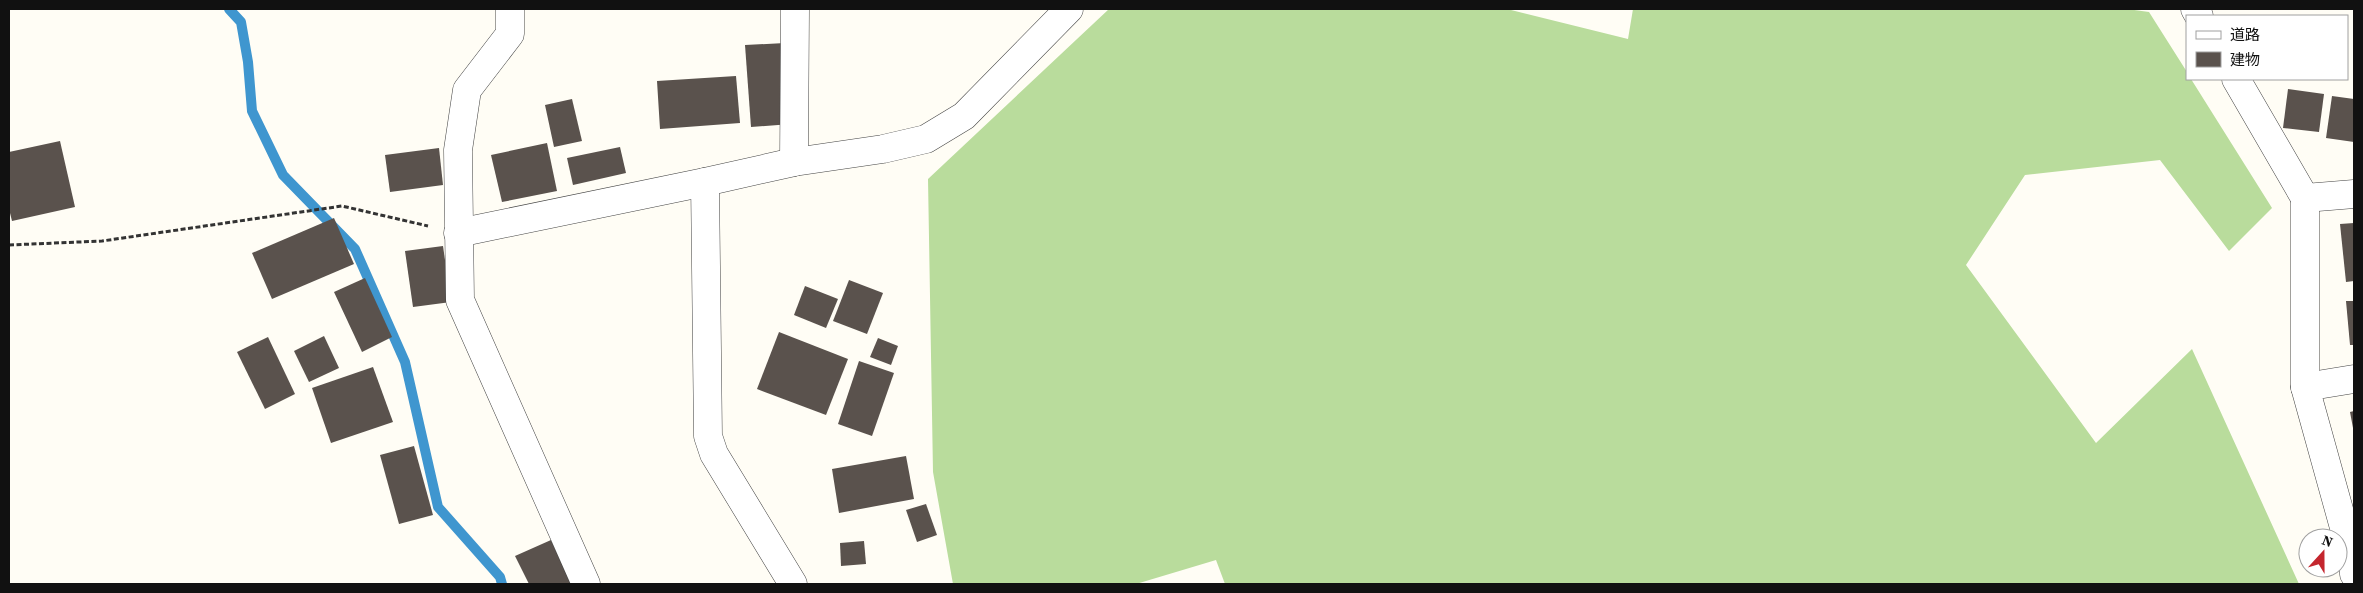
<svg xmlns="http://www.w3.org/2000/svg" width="2363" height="593" viewBox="0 0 2363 593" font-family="'Source Serif 4','Noto Sans JP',serif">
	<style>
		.forest { fill: #b9dc9c }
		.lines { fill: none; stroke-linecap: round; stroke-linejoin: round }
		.stream { stroke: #3f96cf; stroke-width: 10 }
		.building { fill: #5a524d }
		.minor-casing { stroke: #444; stroke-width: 29 }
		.path { stroke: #333; stroke-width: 3; stroke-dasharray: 5 2.5; stroke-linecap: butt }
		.minor { stroke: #fff; stroke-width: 28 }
	</style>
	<rect width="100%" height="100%" fill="#fffdf5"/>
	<polygon class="forest" points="1109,9 1507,9 1628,39 1633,9 2127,9 2149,12 2187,72 2187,79 2191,79 2272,208 2229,251 2160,160 2025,175 1966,265 2096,443 2192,349 2299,584 1225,584 1216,560 1136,584 953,584 933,472 928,179"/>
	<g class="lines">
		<polyline class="stream" points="229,9 241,22 248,62 252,111 283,175 355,249 405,362 438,507 500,577 502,584"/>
	</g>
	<g class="building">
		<polygon points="785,43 791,124 751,127 745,45"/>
		<polygon points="736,76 740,123 660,129 657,81"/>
		<polygon points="2288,89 2324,94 2319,132 2283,128"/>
		<polygon points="2332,96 2354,99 2354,142 2326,138"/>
		<polygon points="572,99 582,141 554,147 545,105"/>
		<polygon points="60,141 75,207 12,221 9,209 9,152"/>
		<polygon points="547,143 557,191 502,202 491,155"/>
		<polygon points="620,147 626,173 573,185 567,158"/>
		<polygon points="439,148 443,185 390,192 385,155"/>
		<polygon points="334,218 354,264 272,299 252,253"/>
		<polygon points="2354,223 2354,281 2346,282 2340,224"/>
		<polygon points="443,246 451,302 413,307 405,251"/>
		<polygon points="365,278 392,337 362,352 334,292"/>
		<polygon points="849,280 883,293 867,334 833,321"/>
		<polygon points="805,286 838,299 826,328 794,315"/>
		<polygon points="2346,301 2354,301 2354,345 2350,345"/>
		<polygon points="779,332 848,359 826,415 757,389"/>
		<polygon points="324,336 339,368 309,382 294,351"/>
		<polygon points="268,337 295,394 265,409 237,352"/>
		<polygon points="878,338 898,346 891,365 870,357"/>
		<polygon points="859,361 894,373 872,436 838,424"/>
		<polygon points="373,367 393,422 331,443 312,388"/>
		<polygon points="2354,411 2354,428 2353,428 2350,412"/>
		<polygon points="414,446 433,515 399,524 380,455"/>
		<polygon points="906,456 914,499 839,513 832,469"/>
		<polygon points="926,504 937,535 917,542 906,510"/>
		<polygon points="551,540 571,584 529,584 515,556"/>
		<polygon points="864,541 866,564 841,566 840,543"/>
	</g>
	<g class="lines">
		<g class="minor-casing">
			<g id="minor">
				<polyline points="510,9 510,34 467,90 458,150 460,300 586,584"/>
				<polyline points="2195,9 2199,16"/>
				<polyline points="2236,79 2305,198"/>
				<polyline points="794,162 795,9"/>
				<polyline points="705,182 708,436 714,454 793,584"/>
				<polyline points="458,233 705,182 794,162 883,149 926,139 964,116 1069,9"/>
				<polyline points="2354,379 2305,387 2353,560 2354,574"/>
				<polyline points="2305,387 2305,198 2354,194"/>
			</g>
		</g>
		<polyline class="path" points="9,245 102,241 342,206 428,226"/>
		<use href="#minor" class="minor"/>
	</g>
	<rect width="2363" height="593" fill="none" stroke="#111111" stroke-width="20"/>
	<rect x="2186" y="15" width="162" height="65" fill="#ffffff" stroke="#a0a0a0"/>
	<rect x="2196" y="31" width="25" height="8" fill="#ffffff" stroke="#a0a0a0"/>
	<text x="2230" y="40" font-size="15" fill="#111111">道路</text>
	<rect x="2196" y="52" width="25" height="15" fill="#5a524d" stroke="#a0a0a0"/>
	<text x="2230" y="65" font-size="15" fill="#111111">建物</text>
	<g transform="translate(2323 553) rotate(21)"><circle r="24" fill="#ffffff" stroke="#a0a0a0"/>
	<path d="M0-4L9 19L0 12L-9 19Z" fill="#c4262e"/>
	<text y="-8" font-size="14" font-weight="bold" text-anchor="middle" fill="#111111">N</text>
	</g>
</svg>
